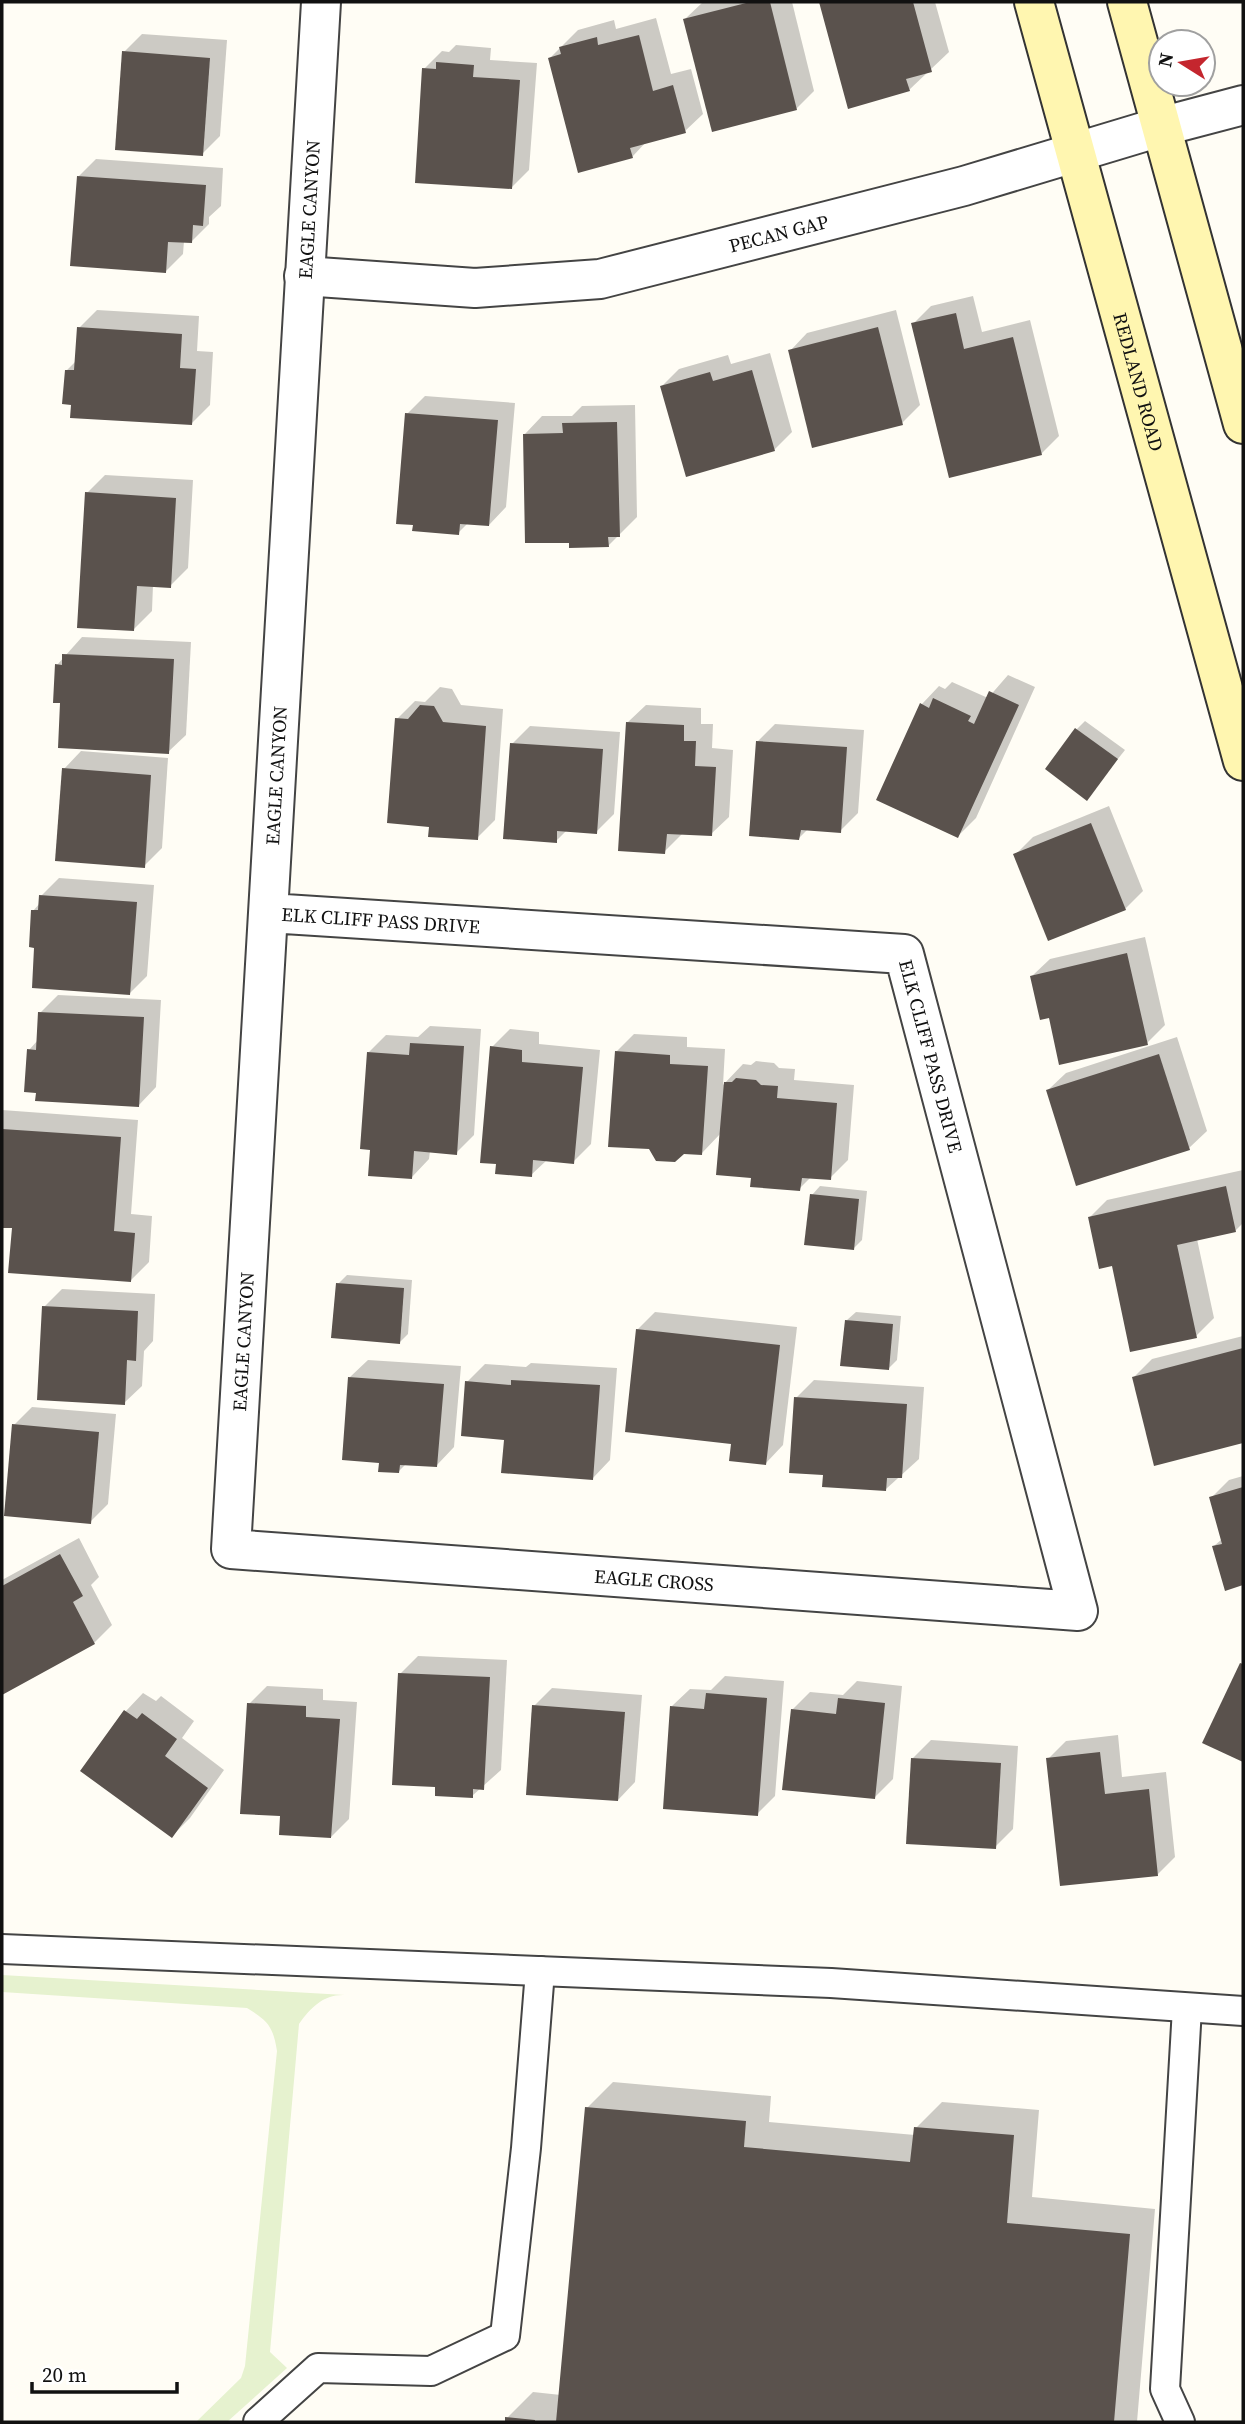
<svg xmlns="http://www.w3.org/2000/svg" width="1245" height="2424" viewBox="0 0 1245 2424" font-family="'Source Serif 4',serif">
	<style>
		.pitch { fill: #e6f2cf }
		.shadow { fill: #0003 }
		.building { fill: #5a524d }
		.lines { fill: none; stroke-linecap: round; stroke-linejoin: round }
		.service-casing { stroke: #444; stroke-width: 32 }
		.minor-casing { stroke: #444; stroke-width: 42 }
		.secondary-casing { stroke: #333; stroke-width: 42 }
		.service { stroke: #fff; stroke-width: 28 }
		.minor { stroke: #fff; stroke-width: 38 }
		.secondary { stroke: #fff6b0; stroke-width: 38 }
		.labels { text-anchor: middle; stroke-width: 7; stroke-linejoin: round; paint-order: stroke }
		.street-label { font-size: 19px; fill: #111; stroke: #fff }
	</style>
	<rect width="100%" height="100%" fill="#fffdf5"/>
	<path class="pitch" d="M 2,1975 L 345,1995 C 324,1994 311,2007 299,2024 L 270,2352 L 287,2368 L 227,2422 L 196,2422 L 241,2378 L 245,2366 L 277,2051 C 273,2026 268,2021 247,2008 L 2,1992 Z"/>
	<g class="shadow">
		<polygon points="703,2 792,2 814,91 796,109 685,19"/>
		<polygon points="822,2 935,2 949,52 909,90"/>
		<polygon points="656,18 671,74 691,69 703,114 685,131 647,141 632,157 550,58 578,30 614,20 616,29"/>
		<polygon points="142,34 227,40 220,136 202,154 124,52"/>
		<polygon points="456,45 491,48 490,60 537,63 529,170 512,187 424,69 442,51 449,52"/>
		<polygon points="96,159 223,168 221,206 209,217 209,224 191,242 184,241 183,254 165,272 78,177"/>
		<polygon points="973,296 982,332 1030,320 1059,436 1041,454 913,324 931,306"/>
		<polygon points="97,310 199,316 197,351 213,352 210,405 192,423 73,404 67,370 76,361 79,328"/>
		<polygon points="896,310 920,405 902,423 790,351 807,333"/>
		<polygon points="770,353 792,432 774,450 662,386 679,369 728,355 731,364"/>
		<polygon points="425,396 515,403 506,507 489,525 468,523 458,533 407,414"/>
		<polygon points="635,405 637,517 608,546 525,434 542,416 572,416 582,406"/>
		<polygon points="105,475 193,480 188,568 170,586 153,585 152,611 134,629 87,493"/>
		<polygon points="82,637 191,642 186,735 168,752 62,701 57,665"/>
		<polygon points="1008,675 1035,687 976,818 958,836 922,704 939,686 945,689 952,682 988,698"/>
		<polygon points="440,687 452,689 461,705 503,709 495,820 477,838 431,825 397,719 415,701 425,702"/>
		<polygon points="646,705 701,708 701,724 713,724 712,748 733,750 729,817 711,834 683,833 664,852 628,722"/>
		<polygon points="1085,721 1125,750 1086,799 1077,729"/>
		<polygon points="775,724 864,730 858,813 840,831 808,829 799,838 757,742"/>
		<polygon points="530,726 620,732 614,814 596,832 567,830 556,841 512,744"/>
		<polygon points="81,751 168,758 162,848 144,866 64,769"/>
		<polygon points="1109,806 1143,891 1125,909 1015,855 1033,837"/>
		<polygon points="59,878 154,885 147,976 129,994 36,946 33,911 40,903 41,896"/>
		<polygon points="1145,937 1165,1025 1147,1043 1050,1016 1032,976 1050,959"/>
		<polygon points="58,995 161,1000 156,1087 139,1105 38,1091 29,1050 38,1040 40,1013"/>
		<polygon points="430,1026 481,1029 474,1135 456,1153 430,1151 429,1159 412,1177 372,1148 368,1053 386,1035 418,1037"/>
		<polygon points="510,1029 539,1032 539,1044 600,1050 591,1144 573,1162 547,1160 531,1175 492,1047"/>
		<polygon points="634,1034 687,1037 687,1047 725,1049 723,1085 743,1064 751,1065 756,1061 774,1063 779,1068 795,1069 794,1080 854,1085 848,1160 830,1178 811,1177 799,1189 753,1176 721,1133 702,1153 616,1052"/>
		<polygon points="1177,1037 1207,1131 1189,1148 1048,1090 1066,1073"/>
		<polygon points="2,1110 138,1120 131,1214 152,1216 149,1262 131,1280 14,1227 2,1226"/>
		<polygon points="1243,1170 1243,1223 1235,1231 1197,1239 1214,1318 1196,1336 1113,1264 1089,1218 1107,1200"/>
		<polygon points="820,1186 867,1191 862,1240 853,1249 812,1195"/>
		<polygon points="347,1275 412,1280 408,1334 399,1343 338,1284"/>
		<polygon points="62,1289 155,1294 153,1341 144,1351 142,1386 124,1403 44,1307"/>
		<polygon points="655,1312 797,1327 783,1445 766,1463 637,1330"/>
		<polygon points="856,1312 901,1316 897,1360 889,1368 847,1320"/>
		<polygon points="1243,1336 1243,1442 1156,1464 1134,1377 1152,1359"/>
		<polygon points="368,1360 461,1366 454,1447 437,1465 407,1463 399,1471 381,1462 350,1377"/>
		<polygon points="531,1363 617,1368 610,1460 593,1478 506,1438 467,1382 485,1364 526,1367"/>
		<polygon points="814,1380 924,1387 919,1459 886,1489 825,1474 796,1398"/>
		<polygon points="32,1407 116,1414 108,1504 90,1522 14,1425"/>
		<polygon points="1243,1476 1243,1584 1226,1588 1214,1546 1222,1539 1211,1498 1229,1480"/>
		<polygon points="79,1538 99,1577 91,1585 112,1625 94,1643 2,1693 2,1580"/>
		<polygon points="418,1656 507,1660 501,1770 472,1796 437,1786 400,1674"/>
		<polygon points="1243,1663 1243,1760 1204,1742"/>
		<polygon points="725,1676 784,1681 775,1796 757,1814 672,1706 690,1689 711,1690"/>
		<polygon points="857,1681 902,1686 893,1779 875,1797 792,1710 810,1692 843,1695"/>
		<polygon points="267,1686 323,1689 323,1700 357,1702 349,1819 331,1837 282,1815 249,1704"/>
		<polygon points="552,1688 642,1695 635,1782 618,1800 534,1706"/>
		<polygon points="143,1693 156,1701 161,1696 194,1721 182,1738 224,1770 190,1818 172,1836 82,1771 126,1711"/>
		<polygon points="1118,1735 1122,1777 1166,1772 1175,1857 1157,1875 1048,1759 1066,1741"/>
		<polygon points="931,1740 1018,1746 1013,1829 995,1847 913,1758"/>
		<polygon points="613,2082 771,2096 769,2122 915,2135 916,2128 942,2102 1039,2110 1032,2197 1155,2209 1137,2422 506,2422 507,2418 533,2392 561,2395 587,2108"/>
	</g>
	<g class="building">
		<polygon points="750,2 770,2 797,110 712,132 683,19"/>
		<polygon points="819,2 913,2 932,72 906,79 910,91 848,109"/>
		<polygon points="639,35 653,91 673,85 686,133 630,148 633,158 578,173 548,58 561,54 559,47 597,37 598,45"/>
		<polygon points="122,51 210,58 203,156 115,150"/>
		<polygon points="436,62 474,65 473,77 520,80 512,189 415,183 422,68 436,69"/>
		<polygon points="77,176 206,185 203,226 193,225 192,243 168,242 166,273 70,266"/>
		<polygon points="956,313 964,349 1013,337 1042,455 949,478 911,323"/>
		<polygon points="77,327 182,334 180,368 196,369 192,425 70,418 71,405 62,404 65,370 74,370"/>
		<polygon points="878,327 903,425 812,448 788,350"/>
		<polygon points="752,370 775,451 686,477 660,386 710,372 713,381"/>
		<polygon points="405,413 498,420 489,526 460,524 459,535 412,531 413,525 396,524"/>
		<polygon points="617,422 620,537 608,537 609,547 569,548 569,543 525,543 523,434 563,433 562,423"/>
		<polygon points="85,492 176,498 171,588 137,586 134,631 77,628"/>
		<polygon points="62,654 174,659 169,754 58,748 60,703 53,703 55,664 62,665"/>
		<polygon points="989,691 1019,705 958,838 876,800 920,703 929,708 933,698 971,716 968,721 974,724"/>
		<polygon points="420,705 434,706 443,722 486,726 478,840 428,837 429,827 387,823 395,718 408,719"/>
		<polygon points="626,722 684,725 684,741 696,741 695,766 716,767 712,836 667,834 665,854 618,851"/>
		<polygon points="1075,728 1118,759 1087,801 1045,769"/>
		<polygon points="756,741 847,747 841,833 801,830 799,840 749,836"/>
		<polygon points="510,743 603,749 597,834 557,831 557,843 503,839"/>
		<polygon points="62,768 151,775 145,868 55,861"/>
		<polygon points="1091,823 1126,910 1048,941 1013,854"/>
		<polygon points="39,895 137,902 130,995 32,988 34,948 29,947 31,910 38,910"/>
		<polygon points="1127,953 1148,1045 1059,1065 1049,1018 1040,1020 1030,976"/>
		<polygon points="38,1012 144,1017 139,1107 35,1101 36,1093 24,1092 27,1049 36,1050"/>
		<polygon points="410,1043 464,1046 457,1155 414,1151 412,1179 368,1176 370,1150 360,1149 367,1052 409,1055"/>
		<polygon points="490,1046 522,1050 522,1062 583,1067 574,1164 533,1160 532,1177 495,1174 496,1164 480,1163"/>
		<polygon points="615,1051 670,1055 670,1064 708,1066 702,1155 684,1154 675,1162 656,1161 649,1149 608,1147"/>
		<polygon points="1159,1054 1190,1150 1076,1186 1046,1090"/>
		<polygon points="736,1078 756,1080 761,1085 778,1086 777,1098 837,1103 831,1180 802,1178 800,1191 750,1187 751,1178 716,1175 724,1082 732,1082"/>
		<polygon points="2,1129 121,1137 114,1231 135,1233 131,1282 8,1273 12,1228 2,1228"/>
		<polygon points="1226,1186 1236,1232 1177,1245 1197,1338 1130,1352 1112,1266 1099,1269 1088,1217"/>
		<polygon points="810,1194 859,1199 854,1250 804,1245"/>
		<polygon points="336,1283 404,1288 400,1344 331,1338"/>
		<polygon points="42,1306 138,1311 136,1361 127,1360 125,1405 37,1400"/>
		<polygon points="845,1320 893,1324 889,1370 840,1366"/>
		<polygon points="636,1329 780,1345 766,1465 729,1461 731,1444 625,1432"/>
		<polygon points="1243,1348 1243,1443 1154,1466 1132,1377"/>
		<polygon points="348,1377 444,1384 437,1467 400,1465 399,1473 378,1472 379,1463 342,1460"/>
		<polygon points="511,1380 600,1385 593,1480 501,1473 504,1440 461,1436 465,1381 511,1385"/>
		<polygon points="794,1397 907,1404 902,1478 887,1478 886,1491 822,1487 823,1475 789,1473"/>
		<polygon points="12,1424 99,1432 91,1524 4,1516"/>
		<polygon points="1243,1487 1243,1585 1225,1591 1212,1546 1222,1544 1209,1497"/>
		<polygon points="60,1554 83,1596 73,1602 95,1644 2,1695 2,1586"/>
		<polygon points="1240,1663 1243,1664 1243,1762 1202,1743"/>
		<polygon points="398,1673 490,1677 484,1790 473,1789 473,1798 435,1796 435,1787 392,1785"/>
		<polygon points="706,1693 767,1698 758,1816 663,1809 670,1706 704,1709"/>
		<polygon points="838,1698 885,1703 875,1799 782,1790 791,1709 836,1714"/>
		<polygon points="247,1703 306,1706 306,1717 340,1719 331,1838 279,1835 280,1816 240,1814"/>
		<polygon points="532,1705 625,1712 618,1801 526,1795"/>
		<polygon points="124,1710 137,1719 142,1713 177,1739 165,1756 208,1788 172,1838 80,1771"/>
		<polygon points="1100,1752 1105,1794 1149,1789 1158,1876 1060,1886 1046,1758"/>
		<polygon points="911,1758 1001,1763 996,1849 906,1844"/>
		<polygon points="585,2107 746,2121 744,2147 910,2162 914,2127 1014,2135 1007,2223 1130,2234 1114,2422 556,2422"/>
		<polygon points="505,2417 535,2420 535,2422 505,2422"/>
	</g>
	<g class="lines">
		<g class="service-casing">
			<g id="service">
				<polyline points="2,1949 831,1983 1243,2011"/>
				<polyline points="258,2422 318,2368 431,2371 505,2336 526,2148 540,1971"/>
				<polyline points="1180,2422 1165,2389 1187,2008"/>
			</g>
		</g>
		<g class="minor-casing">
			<g id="minor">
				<path id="s1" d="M 304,276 L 475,288 L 600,279 L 964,186 L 1160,127 L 1243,105"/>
				<path id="s2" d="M 269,913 L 904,954 L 1078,1611 L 231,1549 L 321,2"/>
			</g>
		</g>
		<g class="secondary-casing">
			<g id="secondary">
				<path id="s3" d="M 1034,2 L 1243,761"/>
				<polyline points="1127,2 1243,424"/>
			</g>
		</g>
		<use href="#service" class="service"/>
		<use href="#minor" class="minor"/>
		<use href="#secondary" class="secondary"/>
	</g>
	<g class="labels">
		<g class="street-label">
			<text dy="7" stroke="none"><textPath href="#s2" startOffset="3507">EAGLE CANYON</textPath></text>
			<text dy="7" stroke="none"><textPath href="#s1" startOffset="481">PECAN GAP</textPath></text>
			<text dy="7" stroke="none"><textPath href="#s3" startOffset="394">REDLAND ROAD</textPath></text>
			<text dy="7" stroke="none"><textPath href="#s2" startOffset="2940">EAGLE CANYON</textPath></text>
			<text dy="7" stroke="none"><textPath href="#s2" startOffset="112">ELK CLIFF PASS DRIVE</textPath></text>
			<text dy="7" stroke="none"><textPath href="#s2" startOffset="742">ELK CLIFF PASS DRIVE</textPath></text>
			<text dy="7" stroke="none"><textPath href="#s2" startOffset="2373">EAGLE CANYON</textPath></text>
			<text transform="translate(654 1580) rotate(4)" y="7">EAGLE CROSS</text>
		</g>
	</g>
	<rect width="1245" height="2424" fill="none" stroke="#111111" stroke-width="7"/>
	<g transform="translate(1182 63) rotate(281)"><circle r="33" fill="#ffffff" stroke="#a0a0a0" stroke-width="2"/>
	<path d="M0-5L12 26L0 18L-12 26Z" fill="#c4262e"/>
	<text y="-10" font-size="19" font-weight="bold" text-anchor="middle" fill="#111111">N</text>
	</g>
	<path d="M32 2382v10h145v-10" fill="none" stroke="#111111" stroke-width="3.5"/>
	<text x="42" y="2382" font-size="21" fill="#111111" stroke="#ffffff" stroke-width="5" paint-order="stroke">20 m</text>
</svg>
